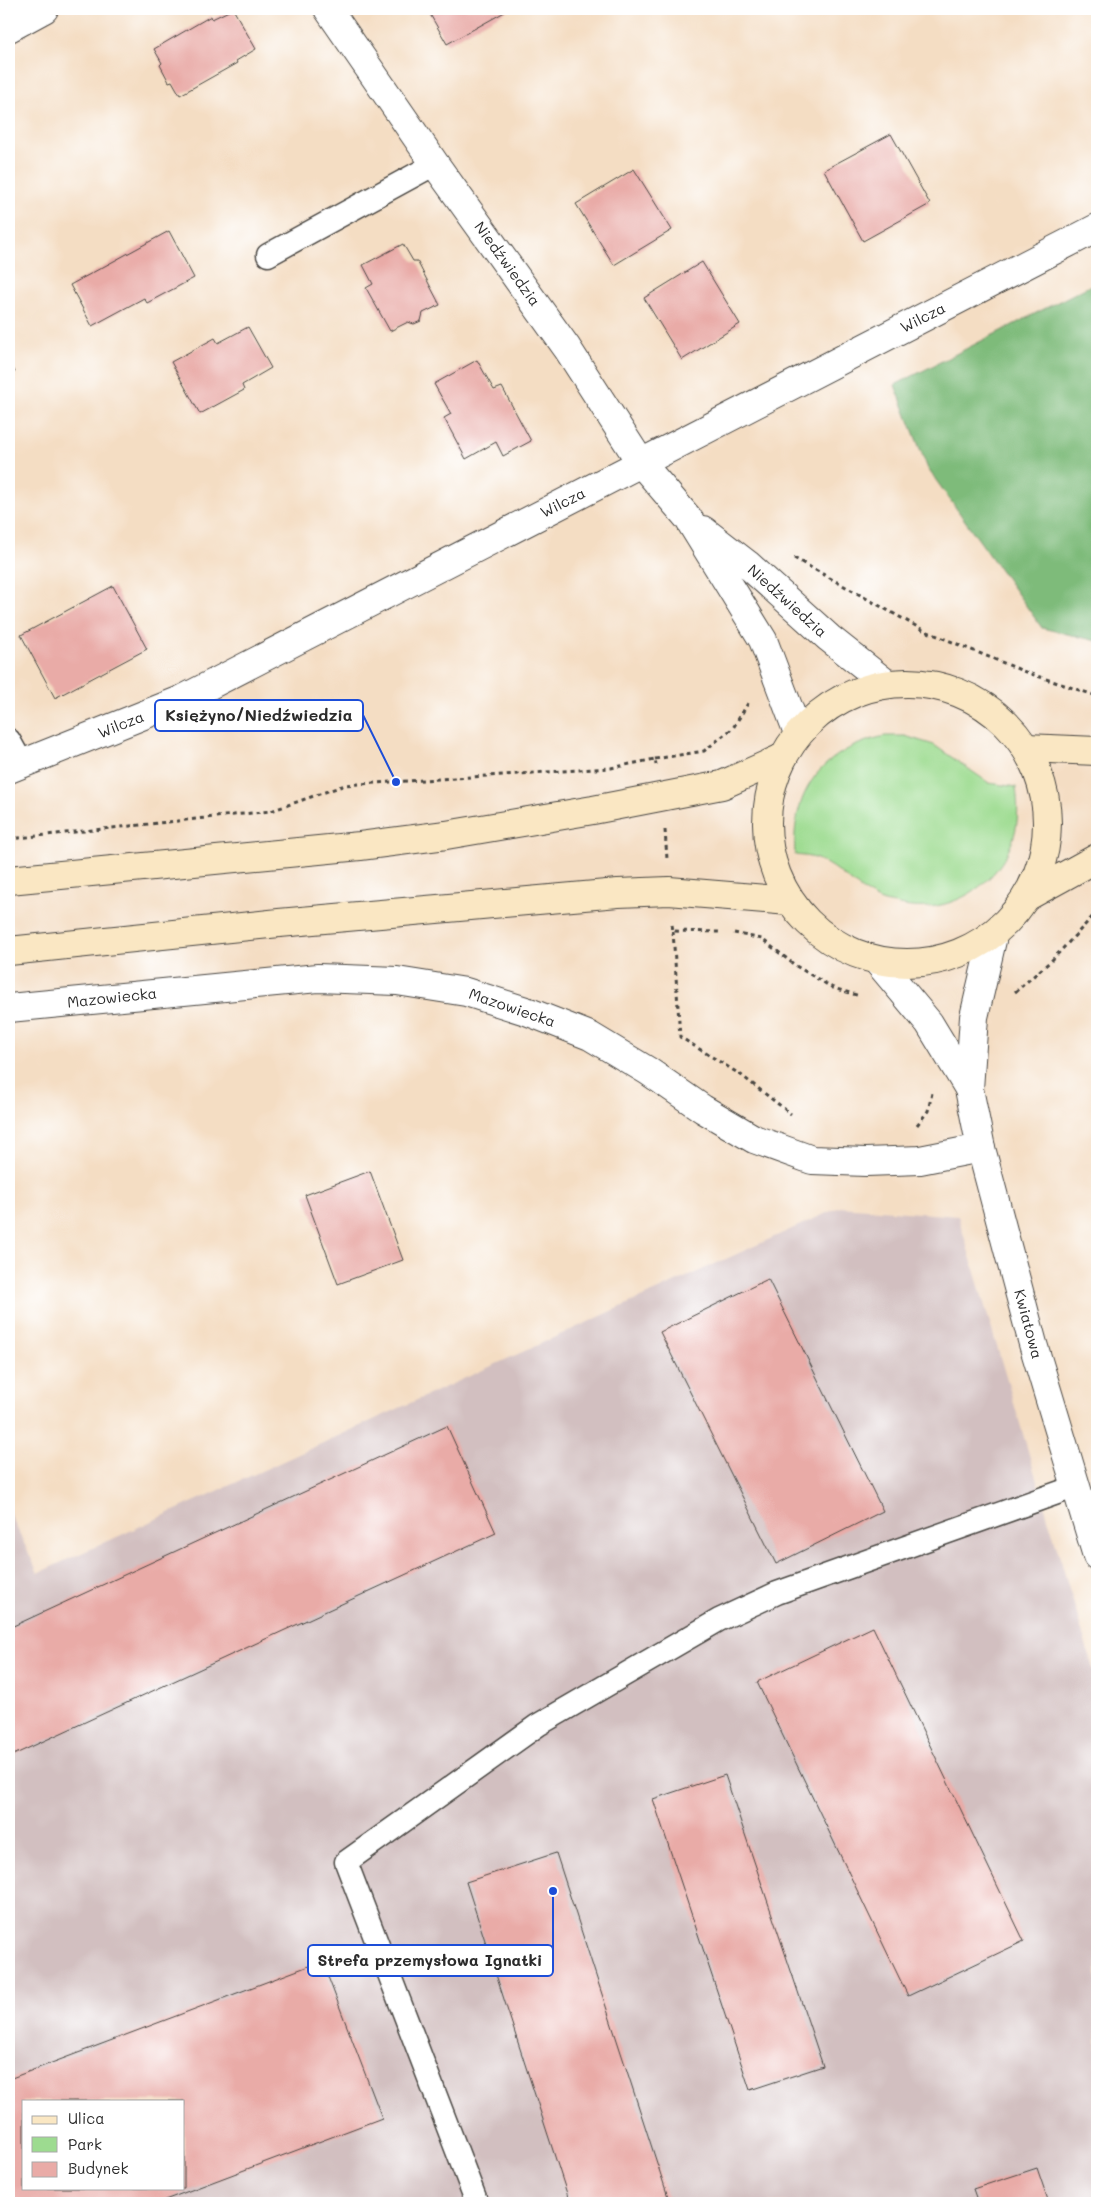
<svg xmlns="http://www.w3.org/2000/svg" width="1106" height="2212" viewBox="0 0 1106 2212" font-family="Mali,sans-serif">
	<style>
		.industrial { fill: #d2bfc0; fill-rule: evenodd }
		.green { fill: #9ddb90; stroke: #64835e }
		.forest { fill: #7ebb7a; stroke: #547352 }
		.building { fill: #e9aba7; fill-rule: evenodd }
		.lines { fill: none; stroke-linecap: round; stroke-linejoin: round }
		.lane-casing { stroke: #494642; stroke-width: 25 }
		.street-casing { stroke: #494642; stroke-width: 30 }
		.secondary-casing { stroke: #494642; stroke-width: 30 }
		.path { stroke: #494642; stroke-width: 3; stroke-dasharray: 4 4; stroke-linecap: butt }
		.lane { stroke: #fff; stroke-width: 22 }
		.street { stroke: #fff; stroke-width: 28 }
		.secondary { stroke: #fae7c3; stroke-width: 28 }
		.labels { text-anchor: middle; stroke-width: 4; stroke-linejoin: round; paint-order: stroke }
		.street-label { font-size: 15px; fill: #2b2b2b; stroke: #fff }
		.leader { fill: none; stroke: #1d4ed8; stroke-width: 2 }
		.callout-dot { fill: #1d4ed8; stroke: #fff; stroke-width: 2 }
		.callout { fill: #fff; stroke: #1d4ed8; stroke-width: 2 }
		.callout-label { font-size: 16px; text-anchor: middle; font-weight: bold; fill: #2b2b2b }
	</style>
	<rect width="100%" height="100%" fill="#fff"/>
	<filter id="ink" filterUnits="userSpaceOnUse"><feTurbulence type="fractalNoise" baseFrequency=".02" numOctaves="2"/><feDisplacementMap in="SourceGraphic" scale="10" xChannelSelector="R" yChannelSelector="G"/><feConvolveMatrix kernelMatrix="1 2 1 2 8 2 1 2 1" color-interpolation-filters="sRGB"/></filter>
	<filter id="wash" filterUnits="userSpaceOnUse"><feTurbulence type="fractalNoise" baseFrequency=".0096" numOctaves="4" result="noise"/><feDisplacementMap in="SourceGraphic" scale="20" xChannelSelector="R" yChannelSelector="G"/><feGaussianBlur stdDeviation="1.12" result="paint"/><feColorMatrix in="noise" values="0 0 0 0 0 0 0 0 0 0 0 0 0 0 0 0 0 1.4 0 .05"/><feComposite in="paint" operator="in"/></filter>
	<g filter="url(#wash)">
		<rect width="100%" height="100%" fill="#f4ddc3"/>
		<path class="industrial" d="M 840,1207 L 958,1216 L 1097,1682 L 1097,2203 L 9,2203 L 9,1511 L 38,1573 ZM 24,2101 L 184,2101 L 184,2188 L 24,2188 Z"/>
		<path class="green" d="M 885,736 L 905,736 L 934,745 L 989,783 L 1016,787 C 1018,804 1019,820 1014,836 C 999,887 946,918 895,904 C 889,903 882,902 877,899 C 855,888 839,868 817,859 C 810,856 802,856 795,855 C 791,790 822,750 885,736 Z"/>
		<polygon class="forest" points="1097,282 1097,641 1042,628 928,469 895,385"/>
		<g id="blocks">
			<g class="building">
				<polygon points="233,9 256,49 236,61 237,63 180,95 172,81 169,82 160,65 162,63 154,49 211,16 212,19"/>
				<polygon points="427,9 510,9 447,44"/>
				<polygon points="891,134 930,204 863,241 824,170"/>
				<polygon points="634,169 672,230 614,265 576,204"/>
				<polygon points="169,231 194,278 147,303 144,298 92,326 70,285"/>
				<polygon points="403,244 413,261 417,261 440,305 423,313 421,321 414,324 408,322 390,331 366,288 373,284 363,265"/>
				<polygon points="702,262 740,324 682,360 644,298"/>
				<polygon points="248,327 271,368 242,385 244,390 200,414 171,362 215,338 218,343"/>
				<polygon points="9,360 15,372 9,375"/>
				<polygon points="477,360 494,390 502,387 531,441 503,456 496,442 466,459 444,418 451,414 434,384"/>
				<polygon points="113,586 147,649 55,698 21,635"/>
				<polygon points="370,1171 403,1260 338,1284 305,1195"/>
				<polygon points="768,1279 883,1511 776,1564 660,1332"/>
				<polygon points="447,1426 496,1533 9,1757 9,1628"/>
				<polygon points="873,1627 1024,1941 908,1996 757,1682"/>
				<polygon points="725,1775 823,2066 750,2090 653,1799"/>
				<polygon points="556,1853 670,2203 570,2203 466,1882"/>
				<path d="M 322,1961 L 382,2118 L 157,2203 L 9,2203 L 9,2079 ZM 24,2101 L 184,2101 L 184,2188 L 24,2188 Z"/>
				<polygon points="1037,2168 1049,2203 978,2203 973,2189"/>
			</g>
		</g>
	</g>
	<g filter="url(#ink)">
		<use href="#blocks" fill-opacity="0" stroke="#494642" stroke-width="1"/>
		<g class="lines">
			<g class="lane-casing">
				<g id="lane">
					<polyline points="268,255 435,164"/>
					<polyline points="9,740 23,765"/>
					<polyline points="477,2203 346,1862 538,1725 719,1620 777,1593 1077,1486"/>
				</g>
			</g>
			<g class="street-casing">
				<g id="street">
					<polyline points="328,9 435,164 567,348 641,463 688,518 763,640 798,733"/>
					<polyline points="9,28 44,9"/>
					<polyline points="703,530 747,564 829,638 887,684"/>
					<polyline points="9,769 181,700 1097,228"/>
					<polyline points="993,936 974,1017 969,1089 981,1148 1033,1344 1097,1556"/>
					<polyline points="878,962 929,1023 969,1089"/>
					<polyline points="9,1008 318,978 397,981 466,992 529,1012 590,1036 648,1071 703,1109 754,1139 812,1160 866,1162 920,1160 981,1148"/>
				</g>
			</g>
			<g class="secondary-casing">
				<g id="secondary">
					<circle cx="907" cy="823" r="140"/>
					<polyline points="1026,748 1097,751"/>
					<polyline points="9,880 360,846 446,835 593,810 722,785 782,758"/>
					<polyline points="1028,896 1097,858"/>
					<polyline points="9,951 279,923 618,893 669,891 789,901"/>
				</g>
			</g>
			<g class="path">
				<polyline points="794,558 923,630 1028,673 1097,696"/>
				<polyline points="655,759 704,751 733,728 750,700"/>
				<polyline points="665,830 667,859"/>
				<polyline points="9,839 271,811 345,785 611,768 655,759 656,765"/>
				<polyline points="672,925 673,931 720,932"/>
				<polyline points="673,931 680,1037 741,1075 791,1114"/>
				<polyline points="734,933 762,939 796,966 833,988 860,996"/>
				<polyline points="1015,992 1052,960 1097,912"/>
				<polyline points="917,1125 928,1111 932,1093"/>
			</g>
			<use href="#lane" class="lane"/>
			<use href="#street" class="street"/>
			<use href="#secondary" class="secondary"/>
		</g>
	</g>
	<g class="labels">
		<g class="street-label">
			<text transform="translate(507 264) rotate(54)" y="5">Niedźwiedzia</text>
			<text transform="translate(923 318) rotate(-27)" y="5">Wilcza</text>
			<text transform="translate(563 503) rotate(-27)" y="5">Wilcza</text>
			<text transform="translate(787 601) rotate(42)" y="5">Niedźwiedzia</text>
			<text transform="translate(121 725) rotate(-22)" y="5">Wilcza</text>
			<text transform="translate(112 998) rotate(-6)" y="5">Mazowiecka</text>
			<text transform="translate(512 1008) rotate(19)" y="5">Mazowiecka</text>
			<text transform="translate(1028 1324) rotate(75)" y="5">Kwiatowa</text>
		</g>
	</g>
	<path class="leader" d="M396 782L363 715M553 1891L553 1961"/>
	<g class="callout-dot">
		<circle cx="396" cy="782" r="5"/>
		<circle cx="553" cy="1891" r="5"/>
	</g>
	<g class="callout">
		<rect x="155" y="700" width="208" height="31" rx="5"/>
		<rect x="308" y="1945" width="245" height="31" rx="5"/>
	</g>
	<g class="callout-label">
		<text x="259" y="721">Księżyno/Niedźwiedzia</text>
		<text x="430" y="1966">Strefa przemysłowa Ignatki</text>
	</g>
	<rect width="1106" height="2212" fill="none" stroke="#fff" stroke-width="30"/>
	<rect x="22" y="2100" width="162" height="90" fill="#ffffff" stroke="#aaaaaa"/>
	<rect x="32" y="2116" width="25" height="8" fill="#fae7c3" stroke="#aaaaaa"/>
	<text x="68" y="2124" font-size="15" fill="#2b2b2b">Ulica</text>
	<rect x="32" y="2137" width="25" height="15" fill="#9ddb90" stroke="#aaaaaa"/>
	<text x="68" y="2150" font-size="15" fill="#2b2b2b">Park</text>
	<rect x="32" y="2162" width="25" height="15" fill="#e9aba7" stroke="#aaaaaa"/>
	<text x="68" y="2174" font-size="15" fill="#2b2b2b">Budynek</text>
</svg>
